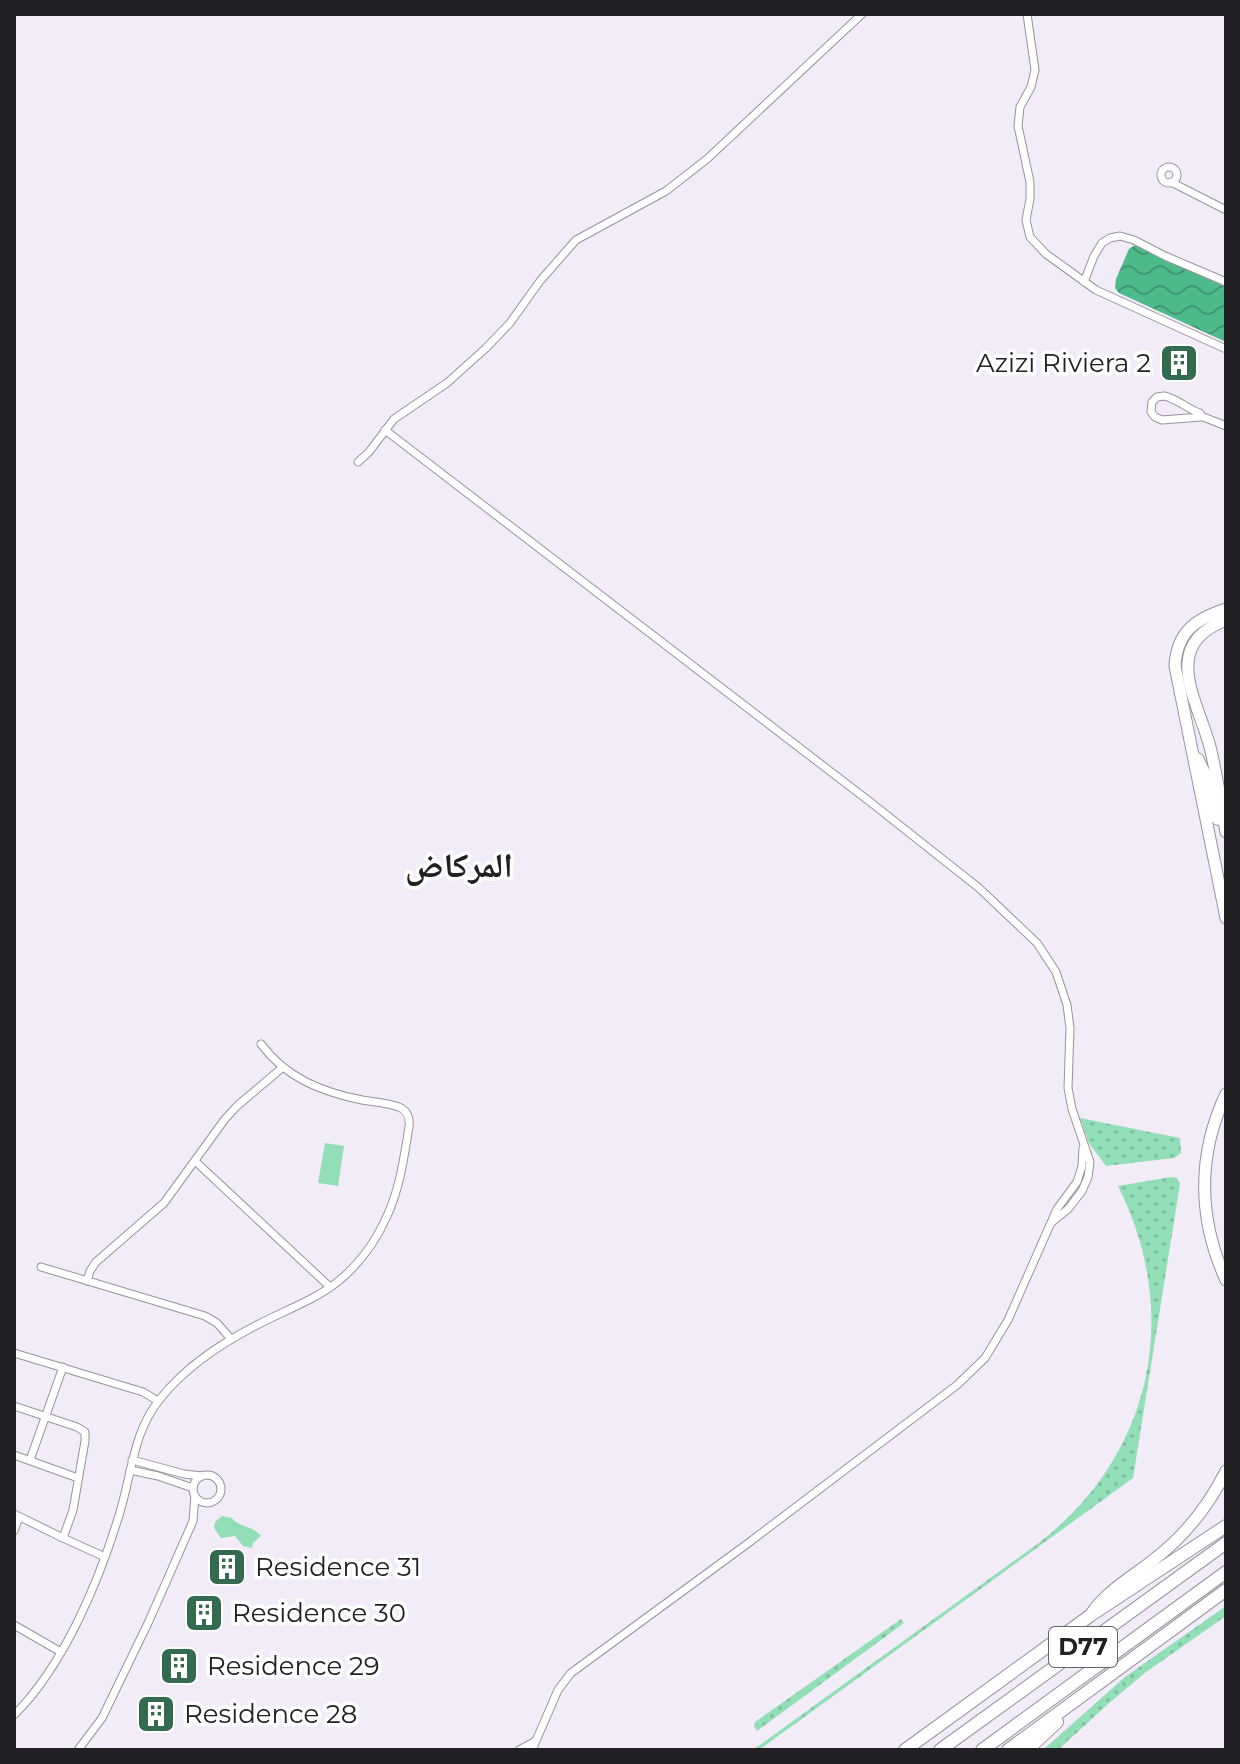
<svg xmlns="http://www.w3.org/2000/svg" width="1240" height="1764" viewBox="0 0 1240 1764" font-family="Montserrat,'Noto Naskh Arabic',sans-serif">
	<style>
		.grass { fill: url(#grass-dots) }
		.park { fill: #91deb7 }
		.water { fill: url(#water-waves) }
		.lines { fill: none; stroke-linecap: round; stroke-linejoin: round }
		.street-casing { stroke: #97939d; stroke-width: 9 }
		.secondary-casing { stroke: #97939d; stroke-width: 13 }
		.primary-casing { stroke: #97939d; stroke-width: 14 }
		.street { stroke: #fff; stroke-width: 7 }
		.secondary { stroke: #fff; stroke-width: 11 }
		.primary { stroke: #fff; stroke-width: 12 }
		.labels { text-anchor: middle; stroke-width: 7; stroke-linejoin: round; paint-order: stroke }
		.shield { fill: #fff; stroke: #646366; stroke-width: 2 }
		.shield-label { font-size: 24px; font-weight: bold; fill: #222024 }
		.poi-label { font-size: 26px; fill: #222024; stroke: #fff; text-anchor: start }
		.district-label { font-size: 34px; font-weight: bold; fill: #222024; stroke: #fff }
	</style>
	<defs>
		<pattern id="grass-dots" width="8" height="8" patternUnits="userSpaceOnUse" patternTransform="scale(2)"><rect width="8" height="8" fill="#91deb7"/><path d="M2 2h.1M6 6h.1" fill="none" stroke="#7dbe9d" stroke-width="1.8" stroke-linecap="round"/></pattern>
		<pattern id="water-waves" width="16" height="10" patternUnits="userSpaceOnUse" patternTransform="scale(2)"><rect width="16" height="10" fill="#4dba8a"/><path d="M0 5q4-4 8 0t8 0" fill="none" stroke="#409771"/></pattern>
	</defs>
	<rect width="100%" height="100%" fill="#f1ecf7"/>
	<g class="grass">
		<polygon points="1080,1118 1180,1138 1181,1153 1174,1158 1106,1166 1089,1143"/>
		<path d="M 1171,1177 L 1177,1178 L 1180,1184 L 1133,1478 L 759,1750 L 753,1750 L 1040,1542 C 1153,1454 1182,1313 1118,1186 Z"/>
		<polygon points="1226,1606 1226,1616 1146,1672 1108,1704 1058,1750 1043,1750 1125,1677"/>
		<polygon points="901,1619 904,1623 757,1731 754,1726 755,1722"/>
	</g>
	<g class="park">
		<polygon points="325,1143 344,1146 338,1186 318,1183"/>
		<path d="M 222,1516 L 232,1518 C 241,1529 251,1524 261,1536 L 253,1543 L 252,1548 L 243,1546 L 235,1536 L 221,1538 L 214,1528 L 215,1522 Z"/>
	</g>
	<polygon class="water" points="1135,245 1226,287 1226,342 1119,293 1115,288 1116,279 1129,249"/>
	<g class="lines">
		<g class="street-casing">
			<g id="street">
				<polyline points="1027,14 1035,70 1031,87 1020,107 1018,126 1030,182 1030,199 1026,220 1030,237 1046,254 1096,290 1226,349"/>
				<circle cx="1169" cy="175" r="8"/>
				<polyline points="1171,182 1226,210"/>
				<polyline points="1084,282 1094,256 1102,243 1110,238 1120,236 1134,240 1165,256 1226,282"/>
				<path d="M 1164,396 C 1178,399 1187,409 1200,413 L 1201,417 L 1162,420 L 1155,417 L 1151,412 L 1152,402 L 1157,397 Z"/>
				<polyline points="1201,416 1226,426"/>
				<polyline points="385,430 869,801 979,888 1037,943 1056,972 1067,1005 1070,1028 1068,1088 1072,1109 1090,1162 1088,1177 1082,1191 1068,1209 1052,1222"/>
				<polyline points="358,462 369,452 394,419 447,383 486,348 510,323 540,281 576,240 666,191 707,159 862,14"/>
				<polyline points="195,1161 330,1287"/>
				<polyline points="41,1267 205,1316 217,1323 231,1339"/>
				<polyline points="87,1281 90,1271 96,1262 164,1203 225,1119 237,1106 283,1067"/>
				<polyline points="14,1353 143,1392 158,1401"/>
				<polyline points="14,1406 77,1427 85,1432 85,1441 73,1510 63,1538 14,1514"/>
				<polyline points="14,1455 78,1478"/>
				<polyline points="30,1460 63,1367"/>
				<polyline points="132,1460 184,1474 202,1476"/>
				<polyline points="130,1470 158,1476 193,1488"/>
				<circle cx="207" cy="1489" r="14"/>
				<polyline points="14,1531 19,1517"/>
				<polyline points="63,1538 105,1557"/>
				<polyline points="14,1625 61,1652"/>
				<path d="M 14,1715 C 64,1666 100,1579 120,1512 C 132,1473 133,1432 160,1399 C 187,1365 223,1342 261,1323 C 286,1310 314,1300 336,1283 C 359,1265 376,1241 387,1216 C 400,1188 404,1157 409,1127 C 410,1118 408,1111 399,1107 C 388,1103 374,1102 362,1100 C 322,1092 286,1078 261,1044"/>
				<polyline points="78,1750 102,1718 149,1621 193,1521 195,1496"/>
				<polyline points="519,1750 534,1742"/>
				<polyline points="532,1750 558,1690 571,1673 747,1544 957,1385 985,1358 1008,1320 1057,1209 1077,1182 1082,1166 1083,1148"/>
			</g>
		</g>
		<g class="secondary-casing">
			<g id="secondary">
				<path d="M 1226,609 C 1196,619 1177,631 1175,666 L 1226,918"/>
				<path d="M 1226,620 C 1159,645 1198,701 1210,747 C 1217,775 1221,804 1226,832"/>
				<polyline points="1198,759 1206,776 1215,815 1217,819 1224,820"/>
				<path d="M 1226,1094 C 1197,1155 1198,1219 1226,1280"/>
				<path d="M 1091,1614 C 1105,1592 1132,1577 1152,1561 C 1184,1537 1208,1507 1226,1471"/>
			</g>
		</g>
		<g class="primary-casing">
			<g id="primary">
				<polyline points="905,1750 1091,1615 1226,1526"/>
				<polyline points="940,1750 1226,1543"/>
				<polyline points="982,1750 1226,1572"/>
				<polyline points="1008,1750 1226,1590"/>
				<polyline points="1027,1750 1057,1722"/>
			</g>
		</g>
		<use href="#street" class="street"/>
		<use href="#secondary" class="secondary"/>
		<use href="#primary" class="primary"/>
	</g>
	<defs>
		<g id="building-square" transform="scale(2)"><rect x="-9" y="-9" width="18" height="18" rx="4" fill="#336a50" stroke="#fff"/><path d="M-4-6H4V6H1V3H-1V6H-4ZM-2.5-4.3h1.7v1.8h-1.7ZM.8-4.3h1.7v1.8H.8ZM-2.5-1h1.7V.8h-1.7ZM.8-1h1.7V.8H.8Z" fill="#fff"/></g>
	</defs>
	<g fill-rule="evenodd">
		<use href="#building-square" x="1179" y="363"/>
		<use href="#building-square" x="227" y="1567"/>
		<use href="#building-square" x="204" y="1613"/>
		<use href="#building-square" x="179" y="1666"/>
		<use href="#building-square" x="156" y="1714"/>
	</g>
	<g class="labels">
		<rect class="shield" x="1049" y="1627" width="68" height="40" rx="6"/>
		<g class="shield-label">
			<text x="1083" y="1655">D77</text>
		</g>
		<g class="poi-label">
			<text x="1151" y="372" text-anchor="end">Azizi Riviera 2</text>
			<text x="255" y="1576">Residence 31</text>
			<text x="232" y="1622">Residence 30</text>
			<text x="207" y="1675">Residence 29</text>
			<text x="184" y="1723">Residence 28</text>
		</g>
		<g class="district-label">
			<text x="459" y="877">المركاض</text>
		</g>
	</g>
	<rect width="1240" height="1764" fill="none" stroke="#222024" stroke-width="32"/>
</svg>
